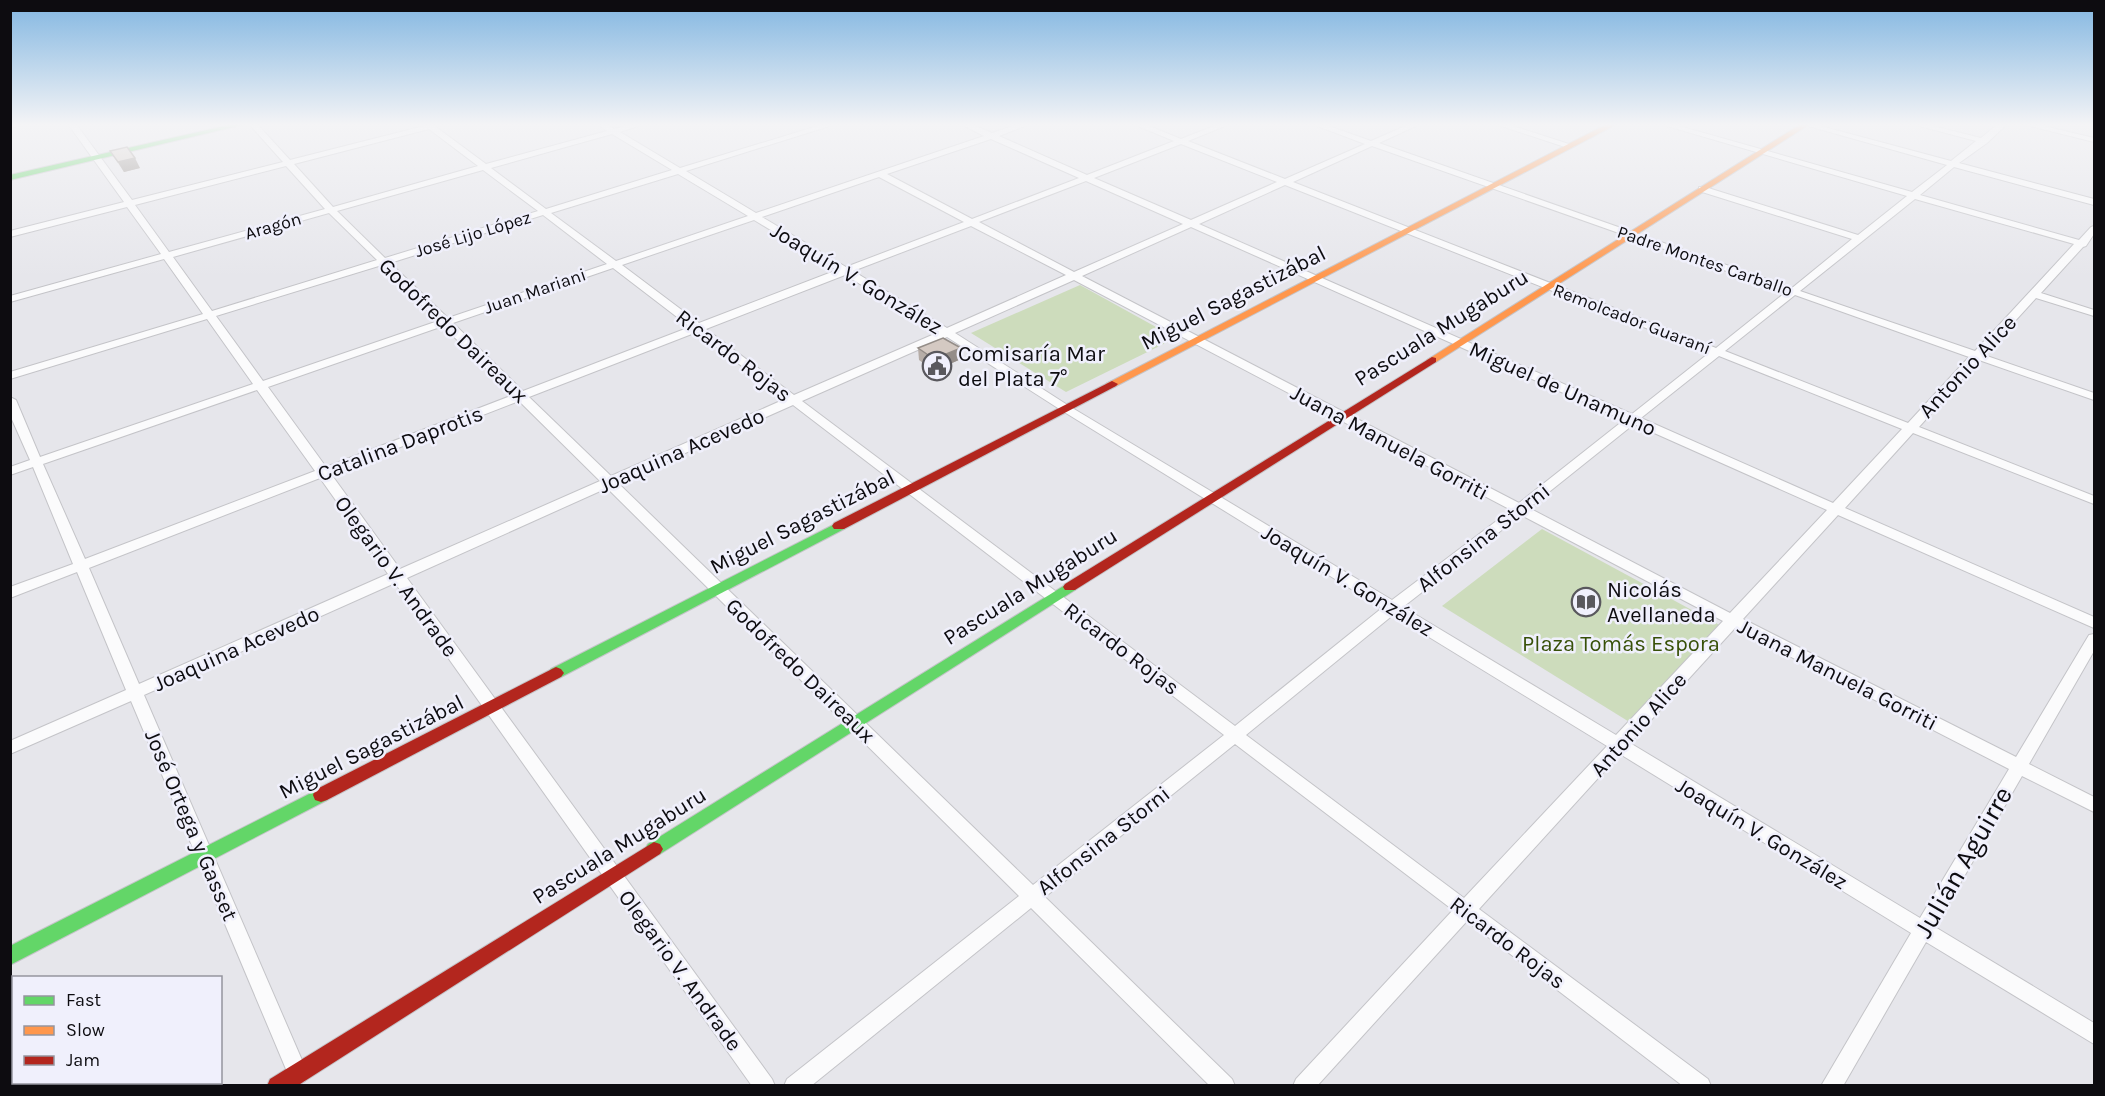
<svg xmlns="http://www.w3.org/2000/svg" width="2105" height="1096" viewBox="0 0 2105 1096" font-family="Karla,sans-serif">
	<style>
		.green { fill: #cddcbc }
		.lines { fill: none; stroke-linecap: round; stroke-linejoin: round }
		.street-casing { stroke: #c4c4c8; stroke-width: 2 }
		.fast-casing { stroke: #c4c4c8; stroke-width: 2 }
		.slow-casing { stroke: #c4c4c8; stroke-width: 2 }
		.jam-casing { stroke: #c4c4c8; stroke-width: 2 }
		.street { fill: #fbfbfc; fill-rule: evenodd }
		.fast { fill: #63d668; fill-rule: evenodd }
		.slow { fill: #ff974d; fill-rule: evenodd }
		.jam { fill: #b3261e; fill-rule: evenodd }
		.wall { fill: #b6ada7 }
		.shaded-wall { fill: #948d88 }
		.building { fill: #d4c9c2; stroke: #948d88; stroke-width: 1.5 }
		.labels { text-anchor: middle; stroke-width: 5; stroke-linejoin: round; paint-order: stroke }
		.far-street-label { font-size: 18px; fill: #0d0c10; stroke: #f0f0fc }
		.street-label { font-size: 22px; fill: #0d0c10; stroke: #f0f0fc }
		.poi-label { font-size: 22px; fill: #0d0c10; stroke: #f0f0fc; text-anchor: start }
		.park-label { font-size: 22px; fill: #375008; stroke: #f0f0fc }
		.near-street-label { font-size: 27px; fill: #0d0c10; stroke: #f0f0fc }
	</style>
	<rect width="100%" height="100%" fill="#e6e6eb"/>
	<g class="green">
		<polygon points="1080,285 1176,338 1066,392 971,333"/>
		<polygon points="1542,529 1725,628 1631,723 1442,606"/>
	</g>
	<g class="lines">
		<g class="street-casing">
			<g id="street">
				<polygon points="10,124 26,124 10,128"/>
				<path d="M 68,124 L 76,124 L 132,200 L 283,162 L 249,124 L 257,124 L 290,160 L 424,126 L 423,124 L 439,124 L 436,127 L 486,164 L 607,131 L 597,124 L 606,124 L 614,129 L 632,124 L 644,124 L 620,132 L 680,168 L 824,124 L 836,124 L 686,171 L 756,213 L 984,136 L 961,124 L 971,124 L 992,133 L 1019,124 L 1030,124 L 999,136 L 1087,175 L 1174,141 L 1133,124 L 1144,124 L 1181,139 L 1219,124 L 1230,124 L 1188,141 L 1285,179 L 1365,144 L 1312,124 L 1323,124 L 1371,141 L 1410,124 L 1420,124 L 1379,143 L 1792,288 L 1852,239 L 1699,191 L 1699,187 L 1705,187 L 1858,235 L 1907,196 L 1660,124 L 1672,124 L 1912,192 L 1947,165 L 1801,124 L 1813,124 L 1951,161 L 1976,141 L 1912,124 L 1925,124 L 1981,138 L 1998,124 L 2007,124 L 1987,143 L 1959,163 L 2094,199 L 2094,205 L 1954,167 L 1920,195 L 2079,240 L 2091,227 L 2094,226 L 2094,234 L 2086,246 L 2083,247 L 2041,293 L 2094,310 L 2094,316 L 2036,298 L 1984,355 L 2094,393 L 2094,400 L 1979,360 L 1919,427 L 2094,496 L 2094,504 L 1913,433 L 1845,508 L 2094,617 L 2094,628 L 1838,515 L 1743,619 L 2016,757 L 2089,635 L 2094,634 L 2094,651 L 2029,764 L 2094,797 L 2094,812 L 2022,776 L 1935,927 L 2094,1023 L 2094,1044 L 1926,942 L 1843,1086 L 1821,1086 L 1911,933 L 1620,754 L 1479,909 L 1708,1079 L 1711,1086 L 1683,1086 L 1467,921 L 1317,1086 L 1293,1086 L 1296,1079 L 1453,910 L 1235,744 L 1045,897 L 1232,1079 L 1235,1086 L 1210,1086 L 1031,908 L 811,1086 L 784,1086 L 787,1079 L 1019,896 L 607,488 L 407,578 L 772,1079 L 775,1086 L 752,1086 L 395,583 L 144,695 L 308,1074 L 305,1081 L 298,1084 L 291,1081 L 131,701 L 10,754 L 10,741 L 126,690 L 77,572 L 10,598 L 10,587 L 73,564 L 33,467 L 10,475 L 10,467 L 30,460 L 10,415 L 10,397 L 16,400 L 40,457 L 253,384 L 207,319 L 10,379 L 10,372 L 203,314 L 164,259 L 10,302 L 10,296 L 161,254 L 127,207 L 10,237 L 10,231 L 124,202 ZM 429,129 L 478,166 L 333,207 L 294,164 ZM 612,134 L 672,170 L 546,209 L 491,168 ZM 991,139 L 1079,178 L 972,219 L 887,174 ZM 1181,144 L 1277,182 L 1191,220 L 1094,178 ZM 1372,146 L 1786,292 L 1716,348 L 1293,182 ZM 286,166 L 325,209 L 169,252 L 135,205 ZM 483,170 L 538,211 L 385,258 L 337,211 ZM 678,174 L 748,216 L 616,261 L 551,213 ZM 879,177 L 964,222 L 846,267 L 762,217 ZM 1086,181 L 1183,224 L 1074,272 L 979,222 ZM 1285,185 L 1709,353 L 1632,414 L 1199,224 ZM 1915,199 L 2074,244 L 1975,351 L 1800,291 ZM 329,213 L 377,260 L 212,311 L 173,257 ZM 543,215 L 607,264 L 448,318 L 390,263 ZM 754,220 L 837,270 L 699,323 L 622,265 ZM 971,226 L 1066,275 L 947,328 L 853,271 ZM 1191,227 L 1624,420 L 1519,503 L 1082,276 ZM 382,265 L 438,321 L 263,381 L 216,316 ZM 613,268 L 690,327 L 523,391 L 453,323 ZM 845,275 L 939,332 L 794,395 L 706,329 ZM 1074,280 L 1511,510 L 1392,600 L 1069,406 L 955,333 ZM 1795,295 L 1969,357 L 1908,423 L 1725,351 ZM 443,326 L 513,395 L 326,467 L 268,387 ZM 697,332 L 785,399 L 611,476 L 529,397 ZM 947,337 L 1061,410 L 1382,608 L 1235,726 L 802,401 ZM 1719,356 L 1902,429 L 1833,503 L 1641,418 ZM 257,390 L 315,471 L 85,559 L 43,464 ZM 519,401 L 600,481 L 400,569 L 331,474 ZM 793,405 L 1224,735 L 1033,885 L 618,483 ZM 1634,424 L 1827,510 L 1730,613 L 1529,508 ZM 320,478 L 388,574 L 139,684 L 89,568 ZM 1521,515 L 1723,621 L 1616,735 L 1403,607 ZM 1393,615 L 1607,746 L 1464,898 L 1246,735 ZM 1735,628 L 2009,769 L 1920,918 L 1630,743 Z"/>
				<polygon points="1495,124 1507,124 1575,146 1568,148"/>
				<polygon points="2022,124 2035,124 2094,138 2094,142"/>
			</g>
		</g>
		<g class="fast-casing">
			<g id="fast">
				<polygon points="233,124 246,124 10,180 10,175"/>
				<polygon points="839,522 846,526 844,529 561,677 551,677 548,673 551,669"/>
				<polygon points="1070,582 1077,587 1075,590 660,854 654,856 648,854 645,849 648,844"/>
				<polygon points="321,788 327,790 329,795 327,800 10,965 10,946"/>
			</g>
		</g>
		<g class="slow-casing">
			<g id="slow">
				<polygon points="1607,124 1617,124 1116,386 1112,387 1106,384"/>
				<polygon points="1801,124 1810,124 1436,362 1428,362 1427,360"/>
			</g>
		</g>
		<g class="jam-casing">
			<g id="jam">
				<polygon points="1432,357 1436,358 1436,362 1075,590 1065,590 1063,587 1065,584"/>
				<polygon points="1112,381 1118,384 1116,386 844,529 834,529 832,526 834,523"/>
				<polygon points="556,667 561,669 564,673 561,677 327,800 321,802 315,800 313,795 315,790"/>
				<polygon points="654,842 660,844 663,849 660,854 297,1086 267,1086 270,1079"/>
			</g>
		</g>
		<use href="#street" class="street"/>
		<use href="#fast" class="fast"/>
		<use href="#slow" class="slow"/>
		<use href="#jam" class="jam"/>
	</g>
	<g class="wall">
		<polygon points="110,151 140,168 124,172"/>
		<polygon points="918,348 961,359 934,371 919,360"/>
	</g>
	<g class="shaded-wall">
		<polygon points="135,158 140,168 124,172 118,162"/>
		<polygon points="961,348 961,359 934,371 934,359"/>
	</g>
	<g class="building">
		<polygon points="127,147 135,158 118,162 110,151"/>
		<polygon points="943,338 961,348 934,359 918,348"/>
	</g>
	<linearGradient id="sky" x2="0" y2="1"><stop stop-color="#82b6e1"/><stop offset="0.45" stop-color="#f4f4f6"/><stop offset="1" stop-color="#f4f4f6" stop-opacity="0"/></linearGradient>
	<rect width="2105" height="277" fill="url(#sky)"/>
	<defs>
		<g id="civic-ring" transform="scale(1.5)"><circle r="9.5" fill="#f0f0fc" stroke="#59585d" stroke-width="1.5"/><path d="M-.6-6.5H3V-4.5H.6V-3L4-1V1h2V6H-6V1h2V-1L-.6-3ZM-1.2 2.5V6h2.4V2.5Z" fill="#59585d"/></g>
		<g id="library-ring" transform="scale(1.5)"><circle r="9.5" fill="#f0f0fc" stroke="#59585d" stroke-width="1.5"/><path d="M-6-4Q-3-5.5-.7-3.5V5Q-3 3-6 4ZM6-4Q3-5.5 .7-3.5V5Q3 3 6 4Z" fill="#59585d"/></g>
	</defs>
	<g fill-rule="evenodd">
		<use href="#civic-ring" x="937" y="366"/>
		<use href="#library-ring" x="1586" y="602"/>
	</g>
	<g class="labels">
		<g class="far-street-label">
			<text transform="translate(273 226) rotate(-16)" y="6">Aragón</text>
			<text transform="translate(473 234) rotate(-17)" y="6">José Lijo López</text>
			<text transform="translate(1705 261) rotate(19)" y="6">Padre Montes Carballo</text>
			<text transform="translate(535 291) rotate(-19)" y="6">Juan Mariani</text>
			<text transform="translate(1632 319) rotate(21)" y="6">Remolcador Guaraní</text>
		</g>
		<g class="street-label">
			<text transform="translate(857 278) rotate(31)" y="8">Joaquín V. González</text>
			<text transform="translate(1233 297) rotate(-27)" y="8">Miguel Sagastizábal</text>
			<text transform="translate(1441 327) rotate(-32)" y="8">Pascuala Mugaburu</text>
			<text transform="translate(454 330) rotate(44)" y="8">Godofredo Daireaux</text>
			<text transform="translate(734 355) rotate(37)" y="8">Ricardo Rojas</text>
			<text transform="translate(1967 366) rotate(-47)" y="8">Antonio Alice</text>
			<text transform="translate(1563 388) rotate(24)" y="8">Miguel de Unamuno</text>
			<text transform="translate(1390 442) rotate(28)" y="8">Juana Manuela Gorriti</text>
			<text transform="translate(400 443) rotate(-21)" y="8">Catalina Daprotis</text>
			<text transform="translate(681 450) rotate(-24)" y="8">Joaquina Acevedo</text>
			<text transform="translate(802 521) rotate(-27)" y="8">Miguel Sagastizábal</text>
			<text transform="translate(1483 537) rotate(-38)" y="8">Alfonsina Storni</text>
			<text transform="translate(397 576) rotate(54)" y="8">Olegario V. Andrade</text>
			<text transform="translate(1348 580) rotate(31)" y="8">Joaquín V. González</text>
			<text transform="translate(1030 586) rotate(-32)" y="8">Pascuala Mugaburu</text>
			<text transform="translate(236 648) rotate(-24)" y="8">Joaquina Acevedo</text>
			<text transform="translate(1122 648) rotate(37)" y="8">Ricardo Rojas</text>
			<text transform="translate(801 670) rotate(44)" y="8">Godofredo Daireaux</text>
			<text transform="translate(1838 674) rotate(27)" y="8">Juana Manuela Gorriti</text>
			<text transform="translate(1638 724) rotate(-48)" y="8">Antonio Alice</text>
			<text transform="translate(371 746) rotate(-27)" y="8">Miguel Sagastizábal</text>
			<text transform="translate(192 825) rotate(67)" y="8">José Ortega y Gasset</text>
			<text transform="translate(1762 833) rotate(31)" y="8">Joaquín V. González</text>
			<text transform="translate(1103 840) rotate(-38)" y="8">Alfonsina Storni</text>
			<text transform="translate(619 845) rotate(-32)" y="8">Pascuala Mugaburu</text>
			<text transform="translate(1508 942) rotate(37)" y="8">Ricardo Rojas</text>
			<text transform="translate(681 970) rotate(54)" y="8">Olegario V. Andrade</text>
		</g>
		<g class="poi-label">
			<text x="958" y="361">Comisaría Mar<tspan x="958" dy="25">del Plata 7°</tspan></text>
			<text x="1607" y="597">Nicolás<tspan x="1607" dy="25">Avellaneda</tspan></text>
		</g>
		<g class="park-label">
			<text x="1621" y="651">Plaza Tomás Espora</text>
		</g>
		<g class="near-street-label">
			<text transform="translate(1963 862) rotate(-60)" y="9">Julián Aguirre</text>
		</g>
	</g>
	<rect width="2105" height="1096" fill="none" stroke="#0d0c10" stroke-width="24"/>
	<rect x="12" y="976" width="210" height="108" fill="#f0f0fc" stroke="#95959e" stroke-width="1.5"/>
	<rect x="24" y="996" width="30" height="9" fill="#63d668" stroke="#95959e" stroke-width="1.5"/>
	<text x="66" y="1006" font-size="18" fill="#0d0c10">Fast</text>
	<rect x="24" y="1026" width="30" height="9" fill="#ff974d" stroke="#95959e" stroke-width="1.5"/>
	<text x="66" y="1036" font-size="18" fill="#0d0c10">Slow</text>
	<rect x="24" y="1056" width="30" height="9" fill="#b3261e" stroke="#95959e" stroke-width="1.5"/>
	<text x="66" y="1066" font-size="18" fill="#0d0c10">Jam</text>
</svg>
